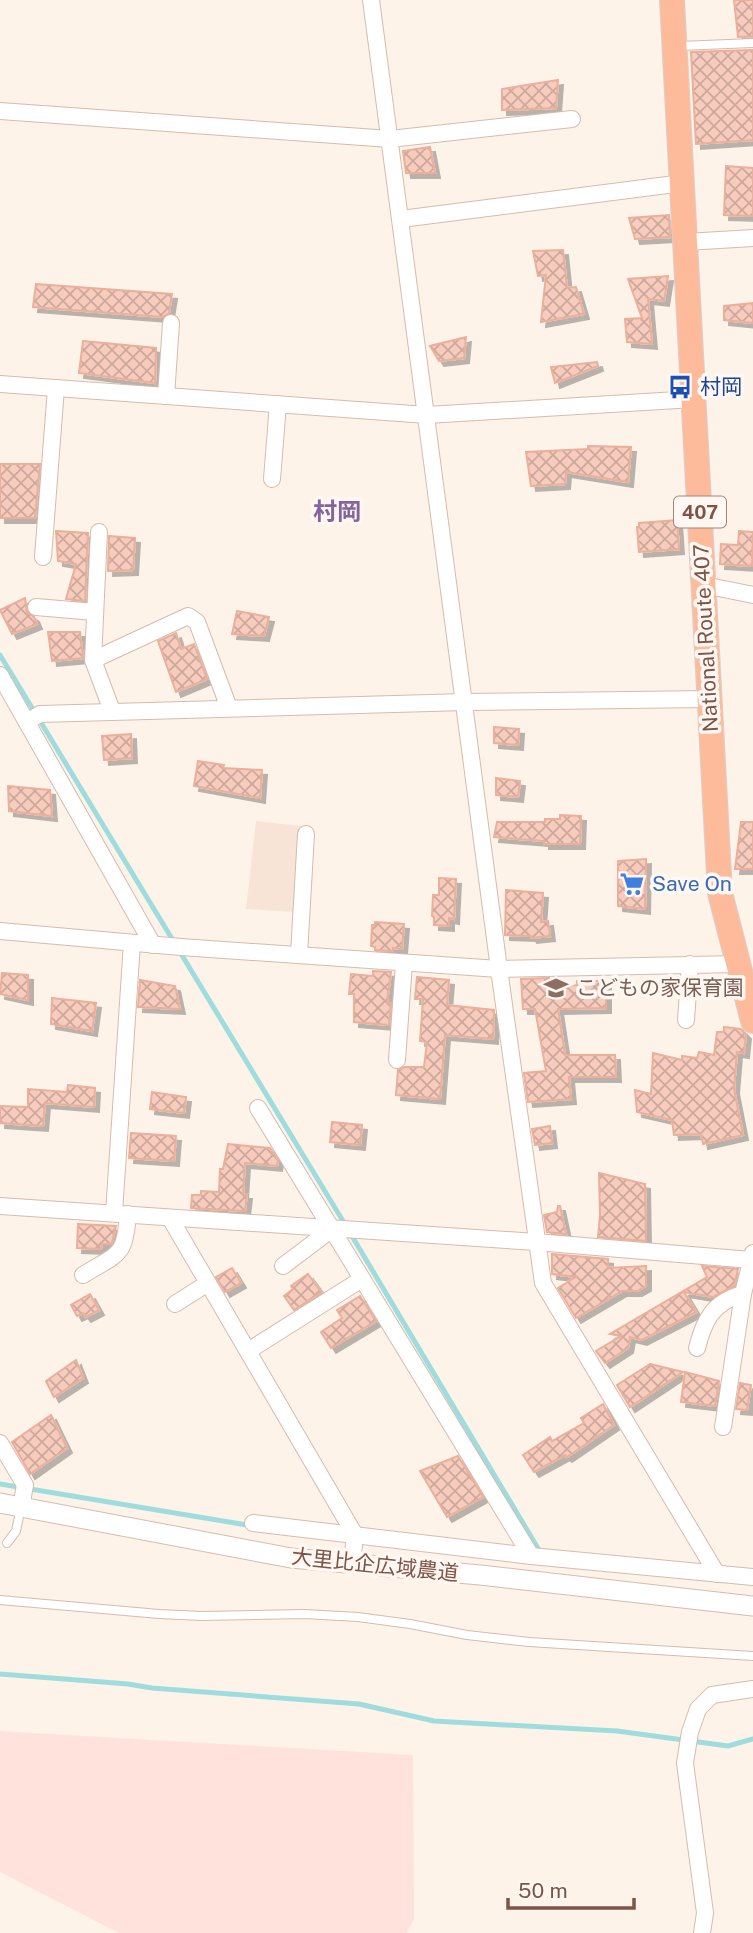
<svg xmlns="http://www.w3.org/2000/svg" width="753" height="1933" viewBox="0 0 753 1933" font-family="'Public Sans','Noto Sans JP',sans-serif">
	<style>
		.residential { fill: #f7e4d6 }
		.commercial { fill: #ffe2dc }
		.lines { fill: none; stroke-linecap: round; stroke-linejoin: round }
		.stream { stroke: #9fdcde; stroke-width: 5 }
		.building { fill: url(#building-cross-hatch); stroke: #ebaf9b; stroke-width: 2; filter: url(#shadow) }
		.service-casing { stroke: #d5bbaf; stroke-width: 10 }
		.minor-casing { stroke: #d5bbaf; stroke-width: 18 }
		.tertiary-casing { stroke: #d5bbaf; stroke-width: 21 }
		.trunk-casing { stroke: #dacfcc; stroke-width: 26 }
		.service { stroke: #fff; stroke-width: 8 }
		.minor { stroke: #fff; stroke-width: 16 }
		.tertiary { stroke: #fff; stroke-width: 19 }
		.trunk { stroke: #febb9c; stroke-width: 24 }
		.labels { text-anchor: middle; stroke-width: 7; stroke-linejoin: round; paint-order: stroke }
		.shield { fill: #fff7f1; stroke: #a3857b; stroke-width: 2 }
		.shield-label { font-size: 19px; font-weight: bold; fill: #7c5448 }
		.transit-label { font-size: 21px; fill: #164399; stroke: #fff7f1; text-anchor: start }
		.street-label { font-size: 21px; fill: #7c5448; stroke: #fff7f1 }
		.shop-label { font-size: 21px; fill: #366cbe; stroke: #fff7f1; text-anchor: start }
		.education-label { font-size: 21px; fill: #785e54; stroke: #fff7f1; text-anchor: start }
		.quarter-label { font-size: 24px; font-weight: bold; fill: #84649f; stroke: #fff7f1 }
	</style>
	<defs>
		<pattern id="building-cross-hatch" width="8" height="8" patternUnits="userSpaceOnUse" patternTransform="scale(1.75)"><rect width="8" height="8" fill="#f7ccbd"/><path d="M0 0l8 8M0 8l8-8" fill="none" stroke="#cda89c"/></pattern>
		<filter id="shadow"><feDropShadow dx="5" dy="5" stdDeviation="0" flood-color="#0004"/></filter>
	</defs>
	<rect width="100%" height="100%" fill="#fef3e8"/>
	<polygon class="residential" points="256,821 301,826 295,912 246,909"/>
	<polygon class="commercial" points="0,1731 413,1755 414,1918 407,1933 119,1933 0,1872"/>
	<g class="lines">
		<g class="stream">
			<polyline points="0,655 343,1221 542,1555"/>
			<polyline points="0,1484 253,1526"/>
			<polyline points="0,1674 128,1684 152,1688 359,1704 434,1721 617,1731 728,1746 753,1739"/>
		</g>
	</g>
	<g class="building">
		<polygon points="734,0 753,0 753,36 738,37"/>
		<polygon points="753,50 753,140 696,144 691,52"/>
		<polygon points="558,80 556,108 502,110 502,89"/>
		<polygon points="430,147 435,173 406,173 403,151"/>
		<polygon points="726,166 753,168 753,216 724,215"/>
		<polygon points="669,215 670,237 635,239 629,218"/>
		<polygon points="563,250 567,288 576,287 584,314 541,322 546,275 538,276 533,251"/>
		<polygon points="668,276 664,301 648,299 652,344 627,342 625,319 642,318 628,279"/>
		<polygon points="36,284 172,294 169,313 163,317 33,307"/>
		<polygon points="753,303 753,323 724,320 724,306"/>
		<polygon points="466,337 464,358 439,361 430,346"/>
		<polygon points="83,341 156,348 155,383 79,373"/>
		<polygon points="597,362 598,366 555,383 551,367"/>
		<polygon points="588,446 631,447 628,482 566,472 565,484 531,486 526,452 588,449"/>
		<polygon points="0,464 40,464 35,518 0,518"/>
		<polygon points="677,520 679,549 639,552 637,527 639,527 639,523"/>
		<polygon points="56,531 88,533 85,601 66,599 76,564 58,561"/>
		<polygon points="739,531 753,532 752,566 720,564 721,544 738,545"/>
		<polygon points="109,536 135,538 133,570 108,571"/>
		<polygon points="25,598 27,612 34,617 37,624 12,634 0,610"/>
		<polygon points="237,611 269,617 264,636 232,634"/>
		<polygon points="48,632 80,632 83,658 52,661"/>
		<polygon points="176,633 181,649 194,644 207,679 176,692 158,641"/>
		<polygon points="494,727 519,729 518,745 494,743"/>
		<polygon points="131,734 132,758 104,760 102,736"/>
		<polygon points="198,761 224,765 223,768 262,770 260,798 194,786"/>
		<polygon points="496,778 520,781 518,797 496,795"/>
		<polygon points="8,786 50,790 52,816 9,811"/>
		<polygon points="560,815 581,816 580,844 544,844 544,841 494,837 497,822 545,822 545,819 560,819"/>
		<polygon points="741,822 753,822 753,869 735,869"/>
		<polygon points="646,859 645,909 618,906 618,861"/>
		<polygon points="439,878 456,879 454,919 449,918 449,926 434,925 434,917 432,916 433,895 439,895"/>
		<polygon points="506,890 543,893 541,922 548,921 550,936 532,938 531,936 505,935"/>
		<polygon points="375,922 404,924 402,949 393,948 393,951 375,950 375,947 371,946 372,925 375,925"/>
		<polygon points="373,971 391,972 387,1003 391,1003 389,1025 354,1022 354,994 349,994 351,974 373,976"/>
		<polygon points="2,973 28,975 28,1000 0,994"/>
		<polygon points="417,977 449,980 447,1005 494,1010 493,1039 445,1035 440,1099 396,1095 398,1070 405,1067 424,1067 427,1042 420,1041 423,999 415,999"/>
		<polygon points="549,978 549,986 577,985 577,981 606,981 606,1008 558,1009 565,1055 615,1055 616,1077 569,1077 571,1099 528,1102 524,1073 546,1071 535,1009 523,1009 521,979"/>
		<polygon points="140,980 175,986 180,1009 138,1007"/>
		<polygon points="52,998 96,1003 92,1031 51,1024"/>
		<polygon points="724,1027 741,1029 746,1034 744,1053 737,1052 734,1089 743,1135 703,1144 701,1134 674,1135 672,1120 637,1112 635,1090 651,1094 653,1053 682,1060 682,1056 697,1058 699,1052 714,1055 717,1032 724,1032"/>
		<polygon points="68,1085 95,1088 94,1107 45,1103 43,1126 0,1123 0,1106 28,1107 28,1089 67,1092"/>
		<polygon points="152,1092 186,1097 184,1113 150,1109"/>
		<polygon points="332,1122 362,1125 360,1145 330,1142"/>
		<polygon points="550,1126 552,1143 535,1145 532,1129"/>
		<polygon points="131,1133 176,1136 174,1161 129,1158"/>
		<polygon points="228,1144 270,1148 278,1160 277,1166 245,1163 243,1194 247,1194 245,1211 191,1208 192,1195 201,1195 201,1191 219,1192 220,1169 223,1169"/>
		<polygon points="599,1173 645,1184 646,1241 598,1237 600,1215"/>
		<polygon points="558,1206 560,1206 566,1234 547,1232 544,1215 557,1212"/>
		<polygon points="78,1224 116,1226 112,1242 111,1244 102,1244 101,1249 77,1248"/>
		<polygon points="552,1254 608,1259 608,1268 646,1266 646,1286 637,1291 622,1291 576,1318 558,1288 576,1277 552,1274"/>
		<polygon points="702,1266 738,1269 734,1286 713,1297 684,1292 696,1312 642,1340 630,1337 628,1348 605,1363 596,1351 621,1336 610,1334 707,1277"/>
		<polygon points="232,1268 241,1283 225,1292 216,1277"/>
		<polygon points="308,1274 321,1292 294,1310 284,1296 293,1289 291,1286"/>
		<polygon points="90,1294 99,1310 86,1317 83,1313 77,1316 71,1305"/>
		<polygon points="360,1296 376,1321 331,1348 321,1332 342,1318 337,1310"/>
		<polygon points="76,1360 83,1378 54,1397 46,1381"/>
		<polygon points="650,1364 683,1372 630,1407 617,1385"/>
		<polygon points="685,1372 719,1381 715,1406 681,1402"/>
		<polygon points="740,1383 751,1385 747,1410 736,1409"/>
		<polygon points="603,1404 614,1425 567,1457 565,1455 534,1472 523,1455 550,1437 552,1441 584,1423 581,1418"/>
		<polygon points="51,1415 67,1448 30,1474 12,1442"/>
		<polygon points="458,1456 483,1497 447,1517 420,1471"/>
	</g>
	<g class="lines">
		<g class="service-casing">
			<g id="service">
				<polyline points="679,46 753,43"/>
				<polyline points="7,1543 16,1531 21,1507"/>
				<polyline points="0,1600 159,1614 202,1616 304,1614 358,1617 410,1624 467,1635 529,1642 753,1656"/>
			</g>
		</g>
		<g class="minor-casing">
			<g id="minor">
				<polyline points="371,0 499,969 543,1283 717,1574"/>
				<polyline points="0,111 390,139 572,119"/>
				<polyline points="401,219 683,183"/>
				<polyline points="686,242 753,238"/>
				<polyline points="0,384 427,415 694,399"/>
				<polyline points="166,396 171,323"/>
				<polyline points="272,479 278,404"/>
				<polyline points="99,532 93,660 112,711"/>
				<polyline points="43,557 56,388"/>
				<polyline points="704,585 753,595"/>
				<polyline points="36,607 95,612"/>
				<polyline points="93,660 188,616 197,622 229,708"/>
				<polyline points="0,675 153,945"/>
				<polyline points="27,722 40,714 465,702 708,699"/>
				<polyline points="0,931 181,947 499,969 738,964 742,969"/>
				<polyline points="299,954 306,834"/>
				<polyline points="686,1020 690,964"/>
				<polyline points="397,1060 404,963"/>
				<polyline points="258,1108 531,1556"/>
				<polyline points="0,1206 536,1242 751,1260"/>
				<polyline points="114,1213 132,943"/>
				<polyline points="170,1218 355,1535 352,1565"/>
				<polyline points="283,1266 332,1229"/>
				<path d="M 83,1275 C 118,1253 125,1258 128,1214"/>
				<polyline points="175,1304 208,1283"/>
				<path d="M 697,1348 C 704,1320 713,1302 743,1294"/>
				<polyline points="248,1351 362,1279"/>
				<polyline points="723,1427 743,1294 753,1253"/>
				<polyline points="0,1443 25,1485 21,1507"/>
				<polyline points="253,1523 531,1556 753,1577"/>
				<polyline points="702,1933 705,1913 685,1763 690,1732 698,1709 712,1695 753,1689"/>
			</g>
		</g>
		<g class="tertiary-casing">
			<polyline id="tertiary" points="0,1503 291,1558 480,1575 753,1606"/>
		</g>
		<g class="trunk-casing">
			<polyline id="trunk" points="672,0 720,893 753,1021"/>
		</g>
		<use href="#service" class="service"/>
		<use href="#minor" class="minor"/>
		<use href="#tertiary" class="tertiary"/>
		<use href="#trunk" class="trunk"/>
	</g>
	<defs>
		<g id="bus-bare" transform="scale(1.89)"><path d="M-5-6H5V4H4V6H2V4H-2V6H-4V4H-5ZM-3.5-4V0h7V-4ZM-3.5 1.2v1.5H-2V1.2ZM2 1.2v1.5H3.5V1.2Z" fill="#1a4fb4" stroke="#fff7f1" stroke-width="2.5" paint-order="stroke"/></g>
		<g id="supermarket-bare" transform="scale(1.89)"><path d="M-6-5.5h2.5l.6 2H6L4.5 2H-2.5L-4.4-4H-6ZM-1.5 3.2a1.3 1.3 0 1 0 .1 0ZM3 3.2a1.3 1.3 0 1 0 .1 0Z" fill="#3f7fe0" stroke="#fff7f1" stroke-width="2.5" paint-order="stroke"/></g>
		<g id="school-bare" transform="scale(1.89)"><path d="M0-5L7-2L0 1L-7-2ZM-4 1L0 2.5L4 1V4Q0 6-4 4Z" fill="#8d6e63" stroke="#fff7f1" stroke-width="2.5" paint-order="stroke"/></g>
	</defs>
	<g fill-rule="evenodd">
		<use href="#bus-bare" x="680" y="387"/>
		<use href="#supermarket-bare" x="632" y="884"/>
		<use href="#school-bare" x="556" y="988"/>
	</g>
	<g class="labels">
		<rect class="shield" x="674" y="496.5" width="52" height="31" rx="5"/>
		<g class="shield-label">
			<text x="700" y="519">407</text>
		</g>
		<g class="transit-label">
			<text x="700" y="394">村岡</text>
		</g>
		<g class="street-label">
			<text transform="translate(706 638) rotate(-93)" y="7">National Route 407</text>
			<text transform="translate(375 1565) rotate(6)" y="7">大里比企広域農道</text>
		</g>
		<g class="shop-label">
			<text x="652" y="891">Save On</text>
		</g>
		<g class="education-label">
			<text x="576" y="995">こどもの家保育園</text>
		</g>
		<g class="quarter-label">
			<text x="337" y="520">村岡</text>
		</g>
	</g>
	<path d="M508 1898v10h126v-10" fill="none" stroke="#7c5448" stroke-width="3.5"/>
	<text x="518" y="1898" font-size="21" fill="#7c5448" stroke="#fff7f1" stroke-width="5" paint-order="stroke">50 m</text>
</svg>
